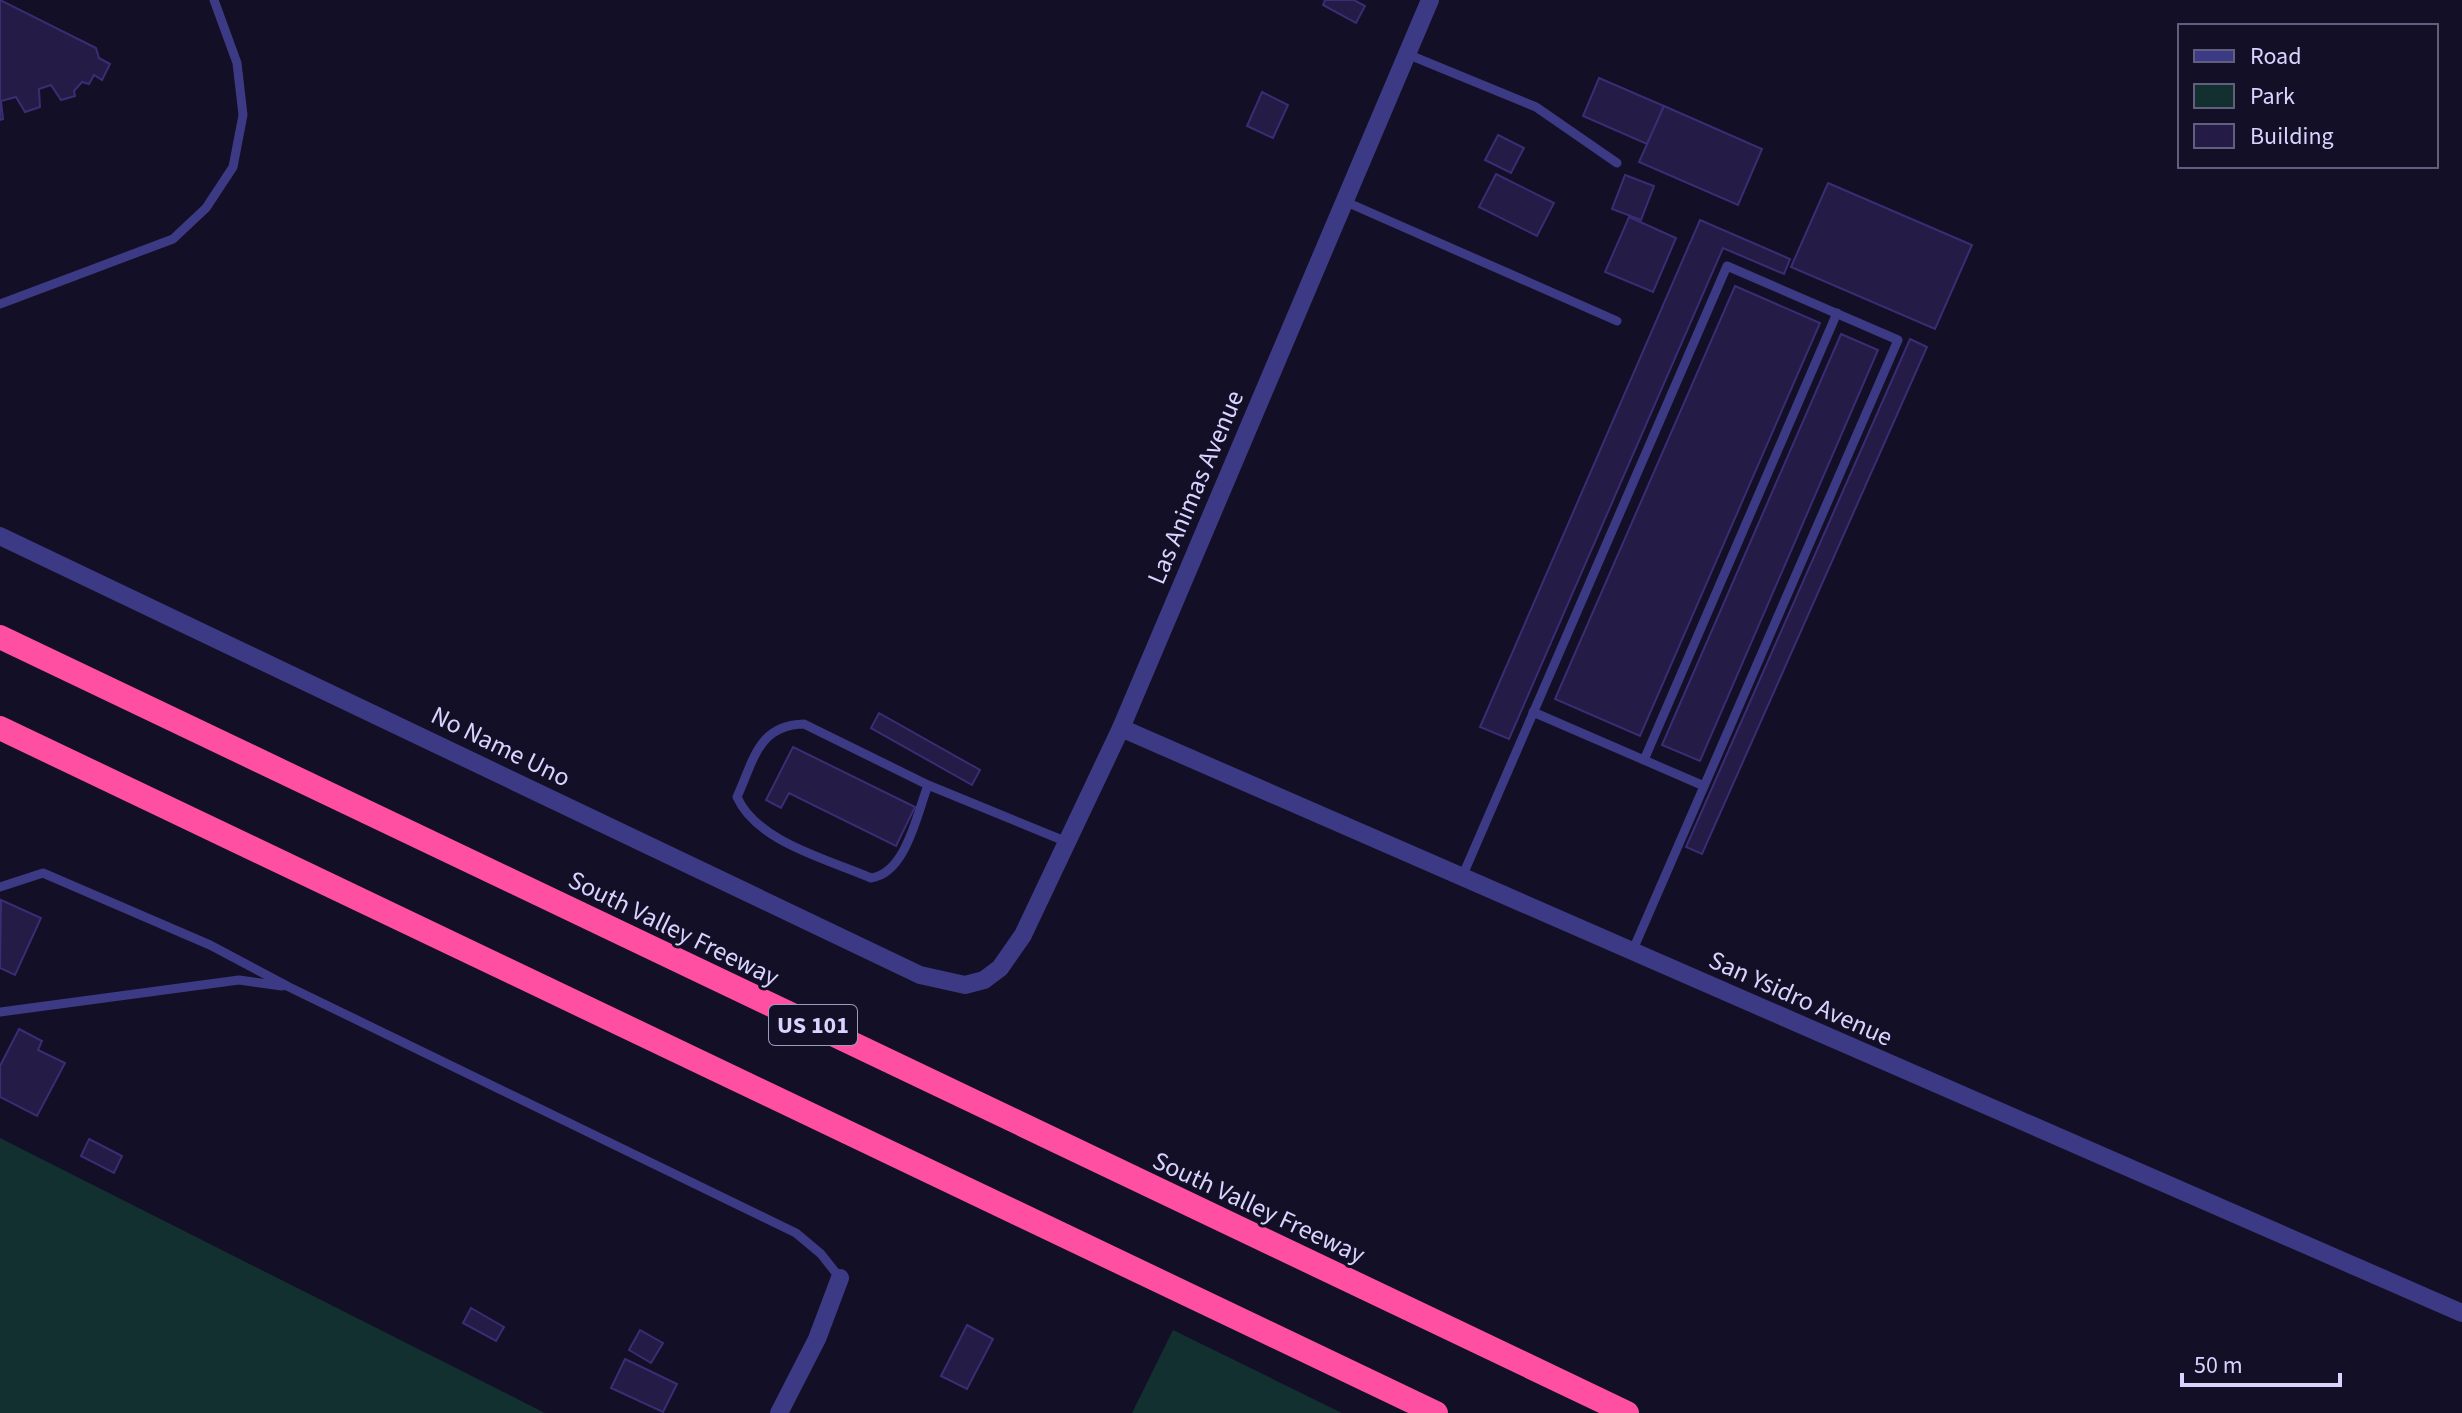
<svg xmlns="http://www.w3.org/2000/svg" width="2462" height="1413" viewBox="0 0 2462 1413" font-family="'Source Sans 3',sans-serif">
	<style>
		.green { fill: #12302f }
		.building { fill: #241b47; stroke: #3b2d73; stroke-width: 2 }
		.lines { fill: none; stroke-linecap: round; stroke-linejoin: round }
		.service { stroke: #3d3a85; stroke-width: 9 }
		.minor { stroke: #3d3a85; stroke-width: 18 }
		.motorway { stroke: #ff4fa3; stroke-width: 24 }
		.labels { text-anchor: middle; stroke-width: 6; stroke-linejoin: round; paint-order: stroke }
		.shield { fill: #130f26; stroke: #9e99be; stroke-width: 2 }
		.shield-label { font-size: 24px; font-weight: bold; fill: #d9d4ff }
		.street-label { font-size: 26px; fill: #d9d4ff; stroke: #130f26 }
	</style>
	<rect width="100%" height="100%" fill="#130f26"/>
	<g class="green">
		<polygon points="0,1138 545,1413 0,1413"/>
		<polygon points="1173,1330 1342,1413 1132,1413"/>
	</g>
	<g class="building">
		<polygon points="0,0 96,48 99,58 110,64 102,80 94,75 89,84 82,82 74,91 75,96 61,100 51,85 39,89 40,107 25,112 16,97 1,101 3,119 0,120"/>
		<polygon points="1325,0 1354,0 1365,6 1356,23 1323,5"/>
		<polygon points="1599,78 1664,106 1647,144 1583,116"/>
		<polygon points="1262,92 1288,105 1273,138 1247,126"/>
		<polygon points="1664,106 1762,149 1738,205 1639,162"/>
		<polygon points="1498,135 1524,148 1511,173 1485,160"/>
		<polygon points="1496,174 1554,203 1537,236 1479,207"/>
		<polygon points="1625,175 1654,186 1641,220 1612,209"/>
		<polygon points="1828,183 1972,245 1935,329 1791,267"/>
		<polygon points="1629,217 1676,238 1653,292 1605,272"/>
		<polygon points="1700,220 1790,259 1784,274 1723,248 1509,739 1480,727"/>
		<polygon points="1735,286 1820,323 1640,736 1555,699"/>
		<polygon points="1841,334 1878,350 1700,761 1662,745"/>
		<polygon points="1910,339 1927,347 1702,854 1686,847"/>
		<polygon points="879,713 980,770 972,785 871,728"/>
		<polygon points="793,747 915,807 896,846 789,793 781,808 766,800"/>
		<polygon points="1,900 41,918 15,975 0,968"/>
		<polygon points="19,1029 42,1041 38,1050 65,1063 37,1116 0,1097 0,1066"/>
		<polygon points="89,1139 122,1156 114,1173 81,1156"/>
		<polygon points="471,1308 504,1327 496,1341 463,1323"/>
		<polygon points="967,1325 993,1339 967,1389 941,1376"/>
		<polygon points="640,1330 663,1343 651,1363 629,1350"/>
		<polygon points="625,1359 677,1384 663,1412 611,1388"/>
	</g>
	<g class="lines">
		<g class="service">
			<polyline points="1407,54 1536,107 1617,163"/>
			<polyline points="1344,201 1617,321"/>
			<polyline points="0,304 173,239 206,208 233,167 243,115 237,63 214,0"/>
			<polyline points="1533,712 1704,786"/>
			<polyline points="1644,760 1837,313"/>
			<path d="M 928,785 C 917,814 906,873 871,878 C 827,859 757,842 737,797 C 754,760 758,725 804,724 L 928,785 L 1067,842"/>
			<polyline points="1462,877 1727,266 1898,340 1632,952"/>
			<polyline points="0,887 43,873 210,945 289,987 796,1233 821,1254 840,1278"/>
			<polyline points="0,1012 239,980 282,986"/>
		</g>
		<g class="minor">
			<polyline points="0,536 920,975 965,985 984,980 1000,968 1023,935 1121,728 1430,0"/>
			<polyline points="1121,728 2462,1313"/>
			<polyline points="779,1413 817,1339 840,1278"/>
		</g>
		<g class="motorway">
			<polyline points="0,637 1627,1413"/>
			<polyline points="0,728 1436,1413"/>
		</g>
	</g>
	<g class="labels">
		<rect class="shield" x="769" y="1005" width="88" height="40" rx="6"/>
		<g class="shield-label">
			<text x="813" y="1033">US 101</text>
		</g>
		<g class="street-label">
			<text transform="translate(1195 487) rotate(-67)" y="9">Las Animas Avenue</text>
			<text transform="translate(501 746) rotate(26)" y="9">No Name Uno</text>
			<text transform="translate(674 928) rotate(26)" y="9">South Valley Freeway</text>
			<text transform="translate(1801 998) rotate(24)" y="9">San Ysidro Avenue</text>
			<text transform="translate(1259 1207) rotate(25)" y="9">South Valley Freeway</text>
		</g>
	</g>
	<rect x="2178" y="24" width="260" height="144" fill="#130f26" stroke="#625e7d" stroke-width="2"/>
	<rect x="2194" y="50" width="40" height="12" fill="#3d3a85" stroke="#625e7d" stroke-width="2"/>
	<text x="2250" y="64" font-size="24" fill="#d9d4ff">Road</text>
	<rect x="2194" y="84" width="40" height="24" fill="#12302f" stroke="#625e7d" stroke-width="2"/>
	<text x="2250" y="104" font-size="24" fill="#d9d4ff">Park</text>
	<rect x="2194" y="124" width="40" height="24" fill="#241b47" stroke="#625e7d" stroke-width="2"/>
	<text x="2250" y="144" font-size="24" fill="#d9d4ff">Building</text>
	<path d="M2182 1373v12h158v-12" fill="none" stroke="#d9d4ff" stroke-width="4"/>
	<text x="2194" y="1373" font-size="24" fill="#d9d4ff" stroke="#130f26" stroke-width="6" paint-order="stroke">50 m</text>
</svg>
